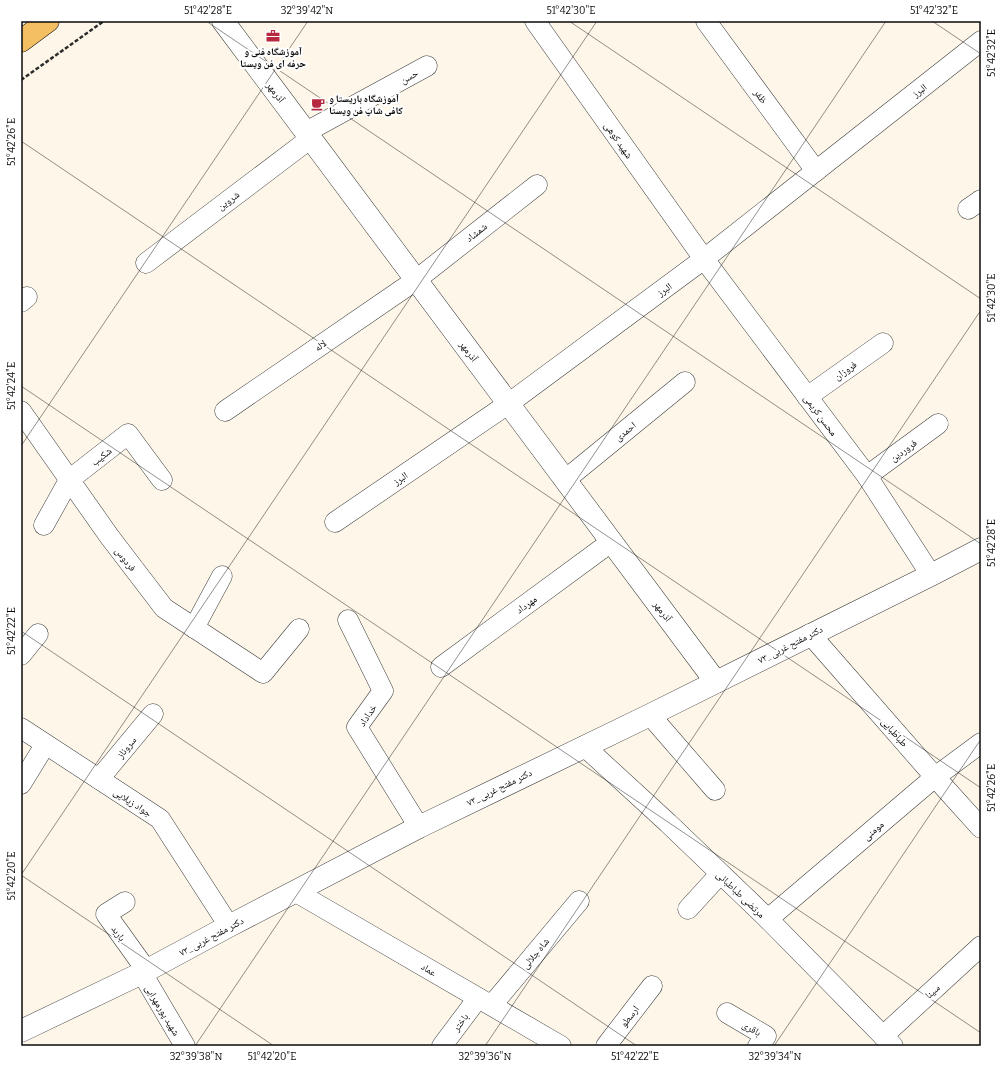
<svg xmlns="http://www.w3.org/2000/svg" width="1002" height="1067" viewBox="0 0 1002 1067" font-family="Bitter,'Noto Naskh Arabic',serif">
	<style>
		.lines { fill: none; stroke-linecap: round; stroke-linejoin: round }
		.minor-casing { stroke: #3d3d3d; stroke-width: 21 }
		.tertiary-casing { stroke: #3d3d3d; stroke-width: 23 }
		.primary-casing { stroke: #1b1b1b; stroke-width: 23 }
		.path { stroke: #2c2c2c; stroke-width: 2.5; stroke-dasharray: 4 2; stroke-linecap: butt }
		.minor { stroke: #fff; stroke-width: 20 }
		.tertiary { stroke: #fff; stroke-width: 22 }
		.primary { stroke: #f4bf63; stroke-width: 22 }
		.ticks { fill: none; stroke: #0a0a0a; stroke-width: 1; stroke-opacity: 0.45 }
		.labels { text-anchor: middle; stroke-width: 4; stroke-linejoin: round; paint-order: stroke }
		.poi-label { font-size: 10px; font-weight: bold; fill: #0a0a0a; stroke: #fff }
		.street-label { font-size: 10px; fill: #0a0a0a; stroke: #fff }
		.neatline { fill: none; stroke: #0a0a0a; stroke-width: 1.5 }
		.ticks-label { font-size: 10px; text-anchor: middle; fill: #0a0a0a }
	</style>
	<rect width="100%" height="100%" fill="#fef7e9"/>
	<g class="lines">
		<g class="minor-casing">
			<g id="minor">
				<polyline points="535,21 704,259 867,476 931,575"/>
				<polyline points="706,21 816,171"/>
				<polyline points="306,132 427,66"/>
				<polyline points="968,209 981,200"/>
				<polyline points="146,263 311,138"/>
				<polyline points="21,302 27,297"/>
				<polyline points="807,397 883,343"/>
				<polyline points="21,411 109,536 164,608 263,673 299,629"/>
				<polyline points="225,411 416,280 537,185"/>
				<polyline points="867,476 938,424"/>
				<polyline points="565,480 685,382"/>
				<polyline points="335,522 508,404 704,259 981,41"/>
				<polyline points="44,525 69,480 128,434 162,480"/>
				<polyline points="348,620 383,691 357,727 419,827"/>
				<polyline points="194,628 222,576"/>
				<polyline points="810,634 935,777 981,828"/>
				<polyline points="21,655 38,634"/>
				<polyline points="441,667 611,542"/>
				<polyline points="650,715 715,790"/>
				<polyline points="21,728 160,819 229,926"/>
				<polyline points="584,746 668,823 768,919 893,1046"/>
				<polyline points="99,779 153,714"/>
				<polyline points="21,784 45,745"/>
				<polyline points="296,892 561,1046"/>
				<polyline points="125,902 106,914 147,971"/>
				<polyline points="688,909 720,874"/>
				<polyline points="768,919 935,777 981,743"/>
				<polyline points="142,973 185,1046"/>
				<polyline points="492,1005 579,901"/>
				<polyline points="727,1013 766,1036 758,1046"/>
				<polyline points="883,1036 981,946"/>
				<polyline points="442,1046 478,998"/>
				<polyline points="606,1046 652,986"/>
			</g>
		</g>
		<g class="tertiary-casing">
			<g id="tertiary">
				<polyline points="223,21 716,682"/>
				<polyline points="21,1031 142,973 229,926 419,827 650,715 931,575 981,549"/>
			</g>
		</g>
		<g class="primary-casing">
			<polyline id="primary" points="21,41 48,21"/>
		</g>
		<polyline class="path" points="21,80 104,21"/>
		<use href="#minor" class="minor"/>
		<use href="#tertiary" class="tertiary"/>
		<use href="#primary" class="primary"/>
	</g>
	<path class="ticks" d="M 206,21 L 981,544M 569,21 L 981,299M 932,21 L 981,54M 21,141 L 981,788M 21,386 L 981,1033M 21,446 L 308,21M 21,631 L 637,1046M 21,875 L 274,1046M 21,875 L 597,21M 195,1046 L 886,21M 485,1046 L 981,310M 774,1046 L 981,739"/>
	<defs>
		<g id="office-bare" transform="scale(1.08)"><path d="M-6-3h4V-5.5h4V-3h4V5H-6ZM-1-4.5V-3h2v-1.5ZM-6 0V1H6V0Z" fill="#b52840" stroke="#fff" stroke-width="2.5" paint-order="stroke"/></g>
		<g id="cafe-bare" transform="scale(1.08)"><path d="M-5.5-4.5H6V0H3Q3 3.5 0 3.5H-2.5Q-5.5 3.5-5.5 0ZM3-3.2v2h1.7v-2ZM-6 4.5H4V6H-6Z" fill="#b52840" stroke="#fff" stroke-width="2.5" paint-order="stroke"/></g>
	</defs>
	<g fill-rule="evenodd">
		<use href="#office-bare" x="273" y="36"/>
		<use href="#cafe-bare" x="318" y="104"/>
	</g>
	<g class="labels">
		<g class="poi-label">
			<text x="273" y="55">آموزشگاه فنی و<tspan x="273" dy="12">حرفه ای فن ویستا</tspan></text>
			<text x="329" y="102" text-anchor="start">آموزشگاه باریستا و<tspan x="329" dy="12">کافی شاپ فن ویستا</tspan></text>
		</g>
		<g class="street-label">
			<text transform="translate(409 76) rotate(-29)" y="4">حسن</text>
			<text transform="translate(919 90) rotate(-38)" y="4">البرز</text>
			<text transform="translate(276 92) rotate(53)" y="4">آذرمهر</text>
			<text transform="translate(761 96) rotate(54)" y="4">ظفر</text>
			<text transform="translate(619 140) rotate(55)" y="4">شهید کوهی</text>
			<text transform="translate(228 200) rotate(-37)" y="4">شروین</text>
			<text transform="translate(476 232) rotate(-38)" y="4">شمشاد</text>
			<text transform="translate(664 289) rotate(-36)" y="4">البرز</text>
			<text transform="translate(320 345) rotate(-35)" y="4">لاله</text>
			<text transform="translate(469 351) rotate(53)" y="4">آذرمهر</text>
			<text transform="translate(845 370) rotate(-35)" y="4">فروزان</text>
			<text transform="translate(821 415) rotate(53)" y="4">محسن کریمی</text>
			<text transform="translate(625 431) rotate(-39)" y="4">احمدی</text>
			<text transform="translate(903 450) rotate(-36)" y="4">فروردین</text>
			<text transform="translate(101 456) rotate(-38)" y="4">شکیب</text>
			<text transform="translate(400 478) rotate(-34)" y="4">البرز</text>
			<text transform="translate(126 559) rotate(52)" y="4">فردوس</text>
			<text transform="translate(526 604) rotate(-36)" y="4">مهرداد</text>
			<text transform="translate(663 611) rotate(53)" y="4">آذرمهر</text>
			<text transform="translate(790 644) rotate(-27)" y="4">۷۳_دکتر مفتح غربی</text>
			<text transform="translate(367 715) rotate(-57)" y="4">خداداد</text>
			<text transform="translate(895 732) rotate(49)" y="4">طباطبایی</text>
			<text transform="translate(126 747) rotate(-51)" y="4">سروناز</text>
			<text transform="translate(499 787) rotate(-26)" y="4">۷۳_دکتر مفتح غربی</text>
			<text transform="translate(133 802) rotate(33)" y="4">جواد زیلایی</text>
			<text transform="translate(873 830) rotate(-40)" y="4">مومنی</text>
			<text transform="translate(741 894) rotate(44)" y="4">مرتضی طباطبائی</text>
			<text transform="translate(119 933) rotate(54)" y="4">باربد</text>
			<text transform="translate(211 936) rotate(-28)" y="4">۷۳_دکتر مفتح غربی</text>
			<text transform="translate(535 953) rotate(-50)" y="4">شاه جلالی</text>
			<text transform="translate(429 969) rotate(30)" y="4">عماد</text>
			<text transform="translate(932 991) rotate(-43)" y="4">سینا</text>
			<text transform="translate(163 1010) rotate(59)" y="4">شهید پورمهرابی</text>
			<text transform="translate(629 1016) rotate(-53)" y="4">ارسطو</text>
			<text transform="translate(460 1022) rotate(-54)" y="4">باختر</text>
			<text transform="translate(752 1028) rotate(30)" y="4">باقری</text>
		</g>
	</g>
	<rect width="1002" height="1067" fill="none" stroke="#ffffff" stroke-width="44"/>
	<rect x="22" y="22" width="958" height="1023" class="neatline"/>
	<g class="ticks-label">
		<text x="208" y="14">51°42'28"E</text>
		<text x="307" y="14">32°39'42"N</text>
		<text x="571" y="14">51°42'30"E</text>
		<text x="934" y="14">51°42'32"E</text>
		<text transform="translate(991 53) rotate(-90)" y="4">51°42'32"E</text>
		<text transform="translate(11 142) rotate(-90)" y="4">51°42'26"E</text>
		<text transform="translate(991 298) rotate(-90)" y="4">51°42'30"E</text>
		<text transform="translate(11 386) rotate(-90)" y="4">51°42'24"E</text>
		<text transform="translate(991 543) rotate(-90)" y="4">51°42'28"E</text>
		<text transform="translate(11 631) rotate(-90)" y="4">51°42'22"E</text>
		<text transform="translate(991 788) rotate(-90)" y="4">51°42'26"E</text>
		<text transform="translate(11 876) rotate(-90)" y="4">51°42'20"E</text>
		<text x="196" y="1060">32°39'38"N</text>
		<text x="272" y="1060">51°42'20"E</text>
		<text x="485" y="1060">32°39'36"N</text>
		<text x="635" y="1060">51°42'22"E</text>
		<text x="775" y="1060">32°39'34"N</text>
	</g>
</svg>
